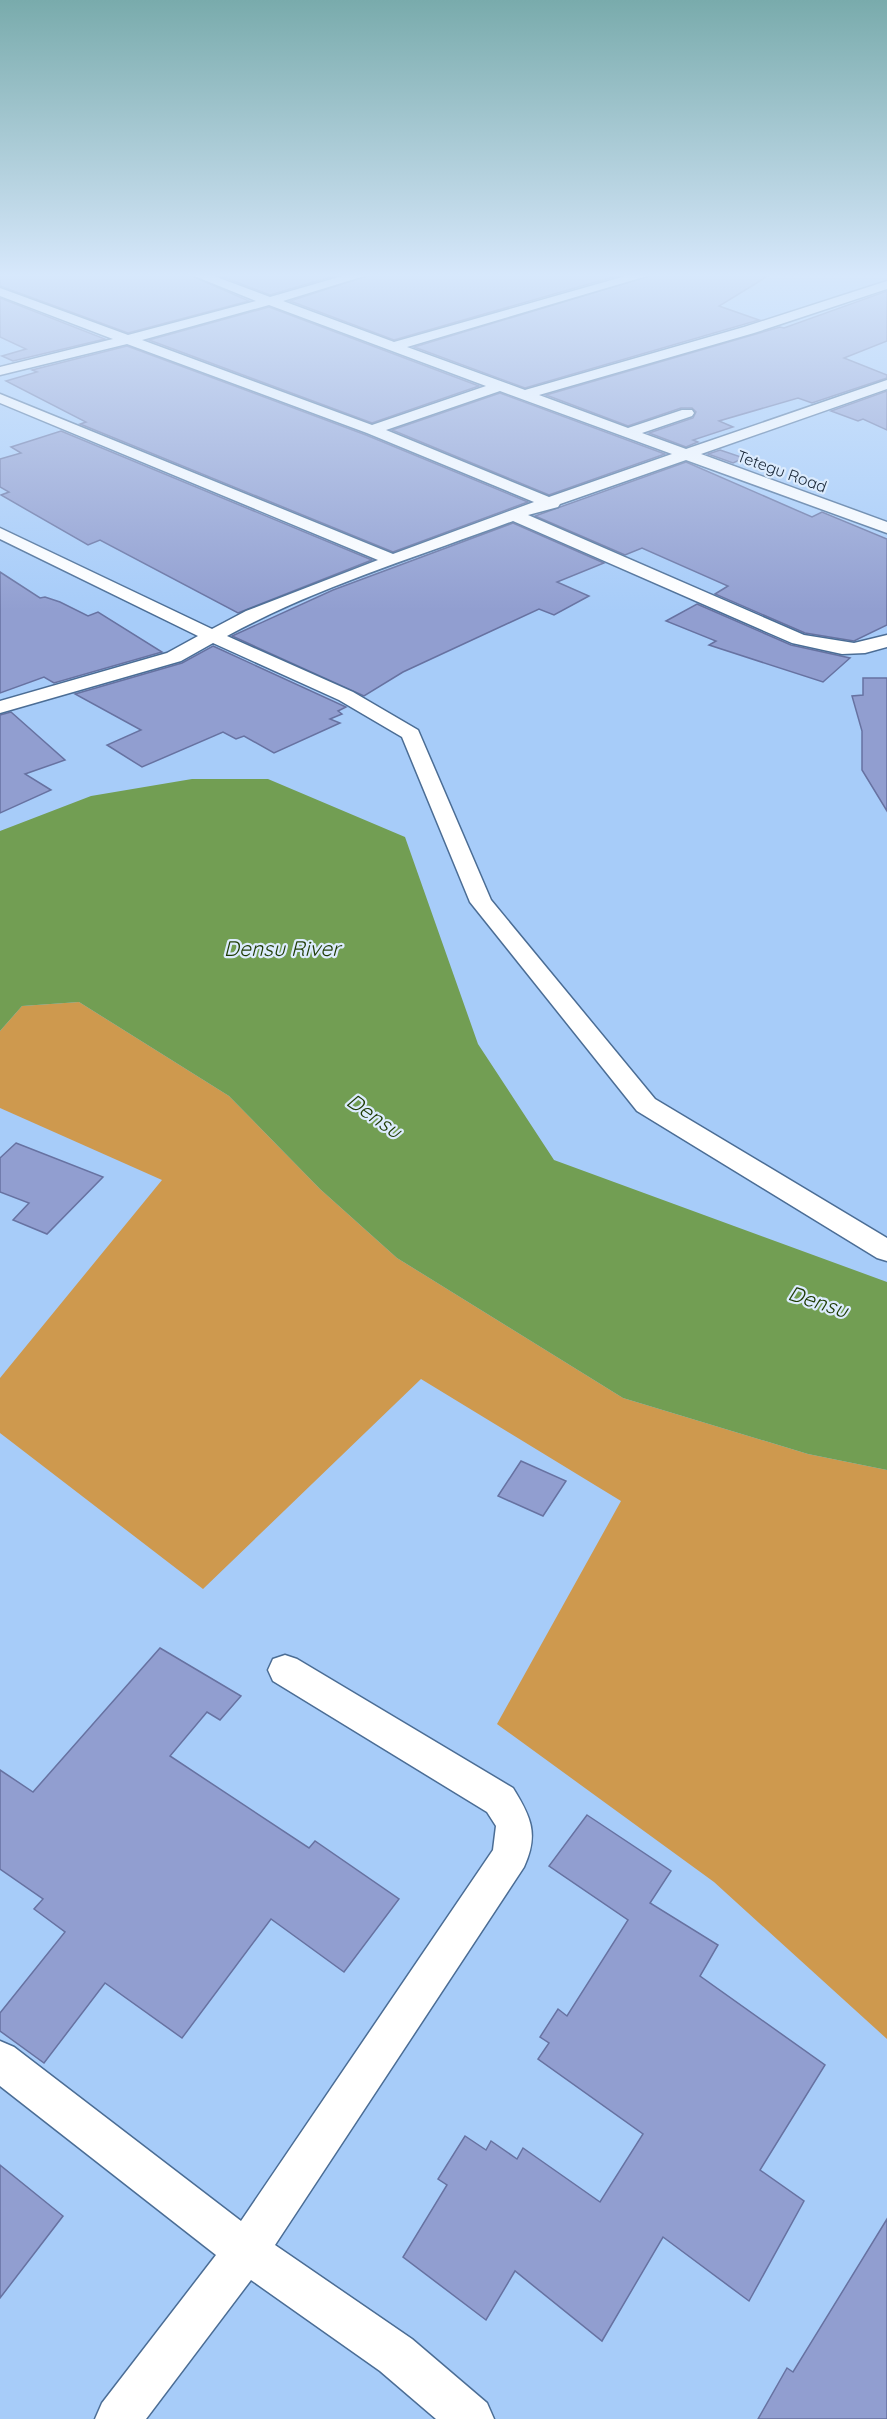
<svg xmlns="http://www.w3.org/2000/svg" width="887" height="2419" viewBox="0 0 887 2419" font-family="Quicksand,sans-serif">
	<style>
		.green { fill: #ce994e }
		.water { fill: #729e53 }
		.building { fill: #919ed0; stroke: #6772a1; stroke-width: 1.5 }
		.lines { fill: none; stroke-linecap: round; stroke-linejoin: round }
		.minor-casing { stroke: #4b6d95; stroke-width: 3 }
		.minor { fill: #fff; fill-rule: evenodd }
		.labels { text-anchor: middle; stroke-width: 4.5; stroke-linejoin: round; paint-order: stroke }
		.far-street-label { font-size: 16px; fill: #172536; stroke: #dcebfd }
		.water-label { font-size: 21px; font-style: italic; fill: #1d3a02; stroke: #dcebfd }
	</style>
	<rect width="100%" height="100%" fill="#a7ccf9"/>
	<polygon class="green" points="79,1002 229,1096 320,1189 397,1258 623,1398 808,1454 887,1470 887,2039 714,1882 497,1724 621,1501 421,1379 203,1589 0,1433 0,1378 162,1180 0,1108 0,1031 22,1006"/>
	<polygon class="water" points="192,779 268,779 405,837 478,1044 554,1160 887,1282 887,1470 808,1454 623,1398 397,1258 320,1189 229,1096 79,1002 22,1006 0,1031 0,831 91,796"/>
	<g class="building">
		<polygon points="0,273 185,273 249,301 128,333 0,286"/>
		<polygon points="213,273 344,273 270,295"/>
		<polygon points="376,273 627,273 394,340 290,301"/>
		<polygon points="659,273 773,273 719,306 759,320 525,388 414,347"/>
		<polygon points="887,291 887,341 844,358 887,375 887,378 812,403 798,398 719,421 733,427 693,440 698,442 686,447 649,433 693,418 696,412 692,408 681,408 628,426 546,395 780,327 784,328"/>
		<polygon points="0,298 105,339 13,361 2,356 26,349 0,337"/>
		<polygon points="269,307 479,386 372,423 149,340"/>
		<polygon points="127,346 366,435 528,502 393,552 80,424 86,422 6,381 37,372 32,370"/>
		<polygon points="887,391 887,430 863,419 858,421 831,411"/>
		<polygon points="500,393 665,454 549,495 392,430"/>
		<polygon points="61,431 372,560 238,613 100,540 88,545 1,495 9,492 0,487 0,459 21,453 11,447"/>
		<polygon points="720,450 744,458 733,463 708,454"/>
		<polygon points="686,462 812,517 822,512 887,539 887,625 854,641 805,633 715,594 728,586 642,548 625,555 535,516"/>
		<polygon points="513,523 604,563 557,582 589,596 554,615 539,609 403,672 364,696 232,636 333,590"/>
		<polygon points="0,572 40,598 45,597 60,602 88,616 98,612 162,652 54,683 44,677 0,693"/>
		<polygon points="697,604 791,645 850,658 823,682 709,645 716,641 666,621"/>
		<polygon points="213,646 346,707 338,711 342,714 330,719 340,723 274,753 244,736 236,739 223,732 142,767 107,745 141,730 75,694 182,663"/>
		<polygon points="863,678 887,678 887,811 862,770 862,731 852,696 863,695"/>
		<polygon points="11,712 65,760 25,774 51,790 0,813 0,715"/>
		<polygon points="16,1143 103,1177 47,1234 13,1220 29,1203 0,1192 0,1158"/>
		<polygon points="521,1461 566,1481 543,1516 498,1496"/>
		<polygon points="160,1648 241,1696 220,1720 207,1712 170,1756 309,1848 315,1841 399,1899 344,1972 271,1919 182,2038 105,1983 44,2063 0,2031 0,2013 65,1932 34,1909 43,1899 0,1869 0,1770 33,1792"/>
		<polygon points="587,1815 671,1871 650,1903 718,1945 700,1976 825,2065 760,2170 804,2201 749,2301 663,2237 602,2341 515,2271 486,2320 403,2257 447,2185 438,2179 465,2136 486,2150 491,2141 517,2159 523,2148 600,2202 643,2134 538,2059 549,2043 540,2037 558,2009 567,2016 628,1920 549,1866"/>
		<polygon points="0,2165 63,2216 0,2298"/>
		<polygon points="887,2219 887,2419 758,2419 787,2368 793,2372"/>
	</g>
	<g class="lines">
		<g class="minor-casing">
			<g id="minor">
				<path d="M 187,273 L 206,273 L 270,297 L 353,273 L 374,273 L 283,301 L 394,342 L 636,273 L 657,273 L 407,347 L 525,390 L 744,327 L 887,281 L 887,289 L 754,333 L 539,395 L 628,428 L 682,410 L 692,410 L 694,413 L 692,416 L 642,433 L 686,449 L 887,380 L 887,389 L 701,454 L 887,522 L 887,533 L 686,460 L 560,504 L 558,507 L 528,515 L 804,635 L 854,643 L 887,635 L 887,647 L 865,653 L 842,654 L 792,643 L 513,521 C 417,557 317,587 227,636 L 353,692 L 418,730 L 491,900 L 655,1099 L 887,1238 L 887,1261 L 877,1258 L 637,1111 L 470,902 L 402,737 L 339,700 L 213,643 L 181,661 L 0,713 L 0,701 L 167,653 L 198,636 L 0,539 L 0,528 L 212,629 L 246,611 L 378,560 L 0,403 L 0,394 L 393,554 L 534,502 L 367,433 L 127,344 L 0,375 L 0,367 L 113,339 L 0,296 L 0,288 L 128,335 L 256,301 ZM 269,305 L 486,386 L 372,425 L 142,340 ZM 500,391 L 672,454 L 549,497 L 386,430 Z"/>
				<path d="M 285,1655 L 297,1659 L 513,1788 C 531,1817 539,1834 524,1867 L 275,2245 L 412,2339 L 487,2403 L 494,2419 L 436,2419 L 380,2371 L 251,2280 L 146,2419 L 95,2419 L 102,2403 L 216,2255 L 0,2086 L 0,2041 L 14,2047 L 241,2221 L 493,1850 L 496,1826 L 487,1812 L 273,1681 L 268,1670 L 273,1659 Z"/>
			</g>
		</g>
		<use href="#minor" class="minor"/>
	</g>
	<linearGradient id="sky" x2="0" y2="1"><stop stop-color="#79abac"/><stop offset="0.45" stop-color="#d7e8fc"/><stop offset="1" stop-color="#d7e8fc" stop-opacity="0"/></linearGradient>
	<rect width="887" height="612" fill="url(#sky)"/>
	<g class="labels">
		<g class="far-street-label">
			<text transform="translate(782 471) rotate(20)" y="6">Tetegu Road</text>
		</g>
		<g class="water-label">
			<text x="282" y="956">Densu River</text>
			<text transform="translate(374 1116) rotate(35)" y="7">Densu</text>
			<text transform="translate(818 1302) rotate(18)" y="7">Densu</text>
		</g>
	</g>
</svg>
